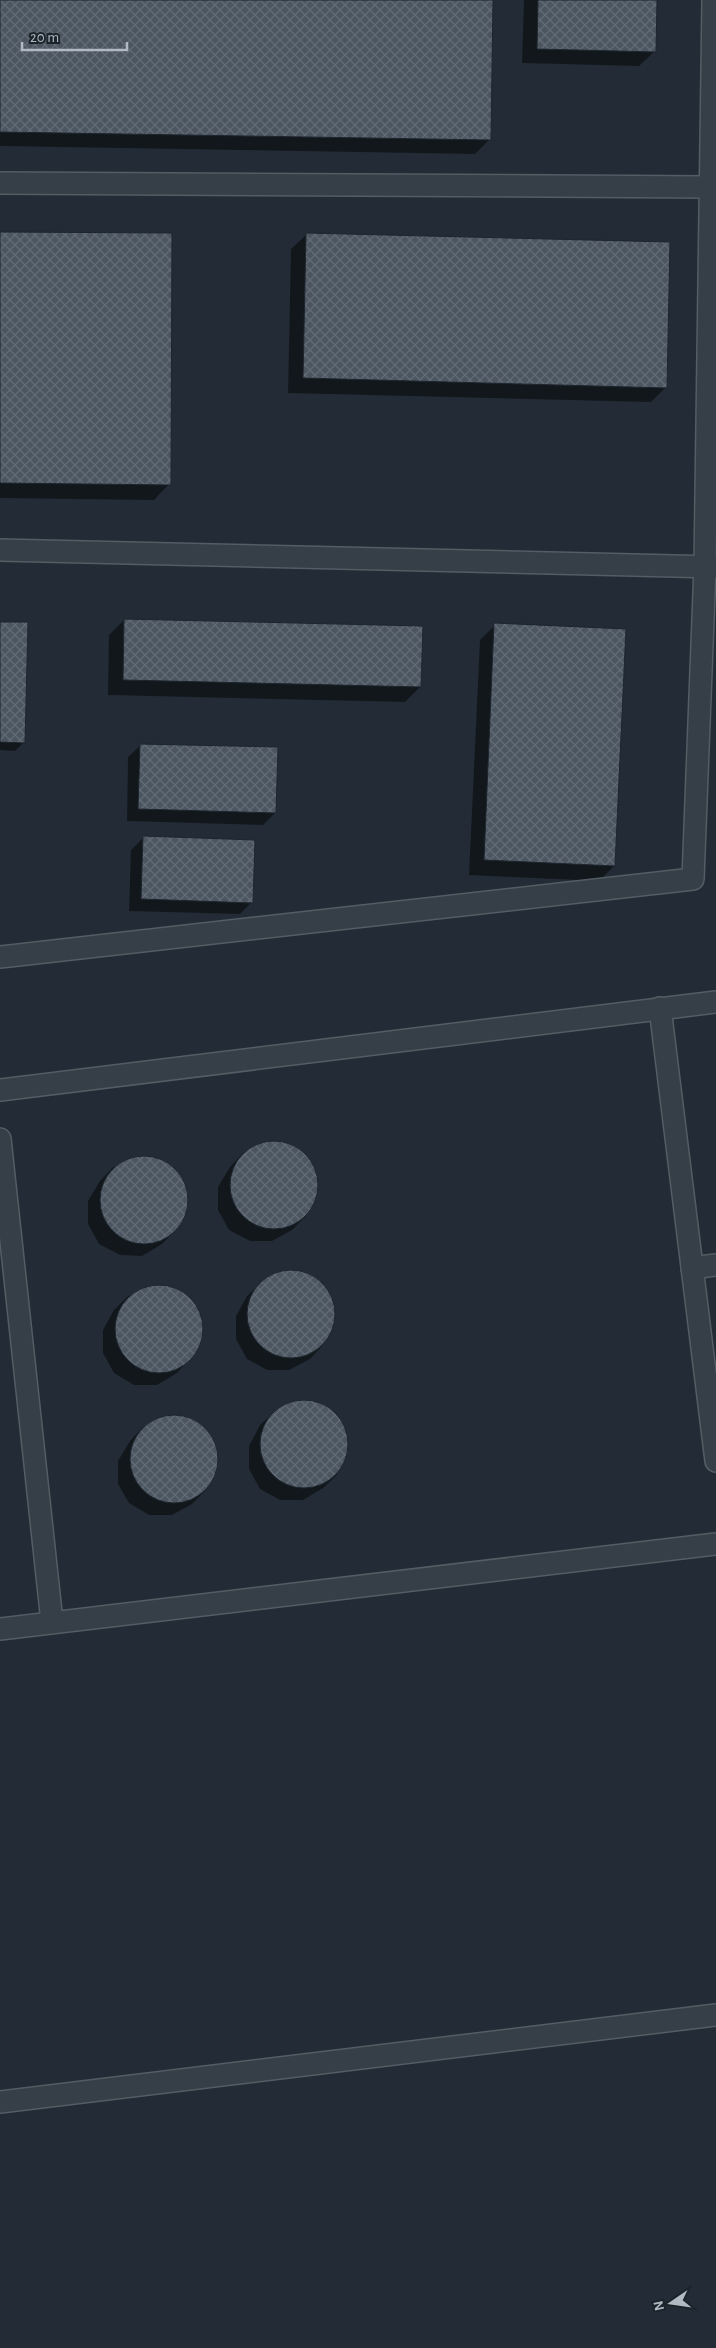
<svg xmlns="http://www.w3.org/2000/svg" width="716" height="2348" viewBox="0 0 716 2348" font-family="'Alegreya Sans',sans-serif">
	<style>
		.shadow { fill: #0007 }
		.building { fill: url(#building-cross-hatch); stroke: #1d252d }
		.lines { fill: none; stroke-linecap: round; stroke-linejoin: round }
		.lane-casing { stroke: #545c64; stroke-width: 24 }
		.lane { stroke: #363e47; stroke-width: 21 }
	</style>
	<defs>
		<pattern id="building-cross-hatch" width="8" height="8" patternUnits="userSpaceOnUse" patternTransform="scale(1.25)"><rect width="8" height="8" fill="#4b5661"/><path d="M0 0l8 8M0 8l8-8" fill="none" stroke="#636c76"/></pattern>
	</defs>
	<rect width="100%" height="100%" fill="#232c36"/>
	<g class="shadow">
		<polygon points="0,0 492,0 490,139 475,154 0,146"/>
		<polygon points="524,0 656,0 655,51 639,66 522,63"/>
		<polygon points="0,233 169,484 154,500 0,498"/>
		<polygon points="307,234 666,387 651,402 288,393 291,249"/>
		<polygon points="124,620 420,687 405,702 108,695 109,635"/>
		<polygon points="0,623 24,742 15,751 0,750"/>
		<polygon points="495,625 614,866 599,881 469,875 480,640"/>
		<polygon points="141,745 275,813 263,825 127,821 128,757"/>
		<polygon points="143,838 252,902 240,914 129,911 131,850"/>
		<polygon points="263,1142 285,1143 305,1154 316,1174 316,1197 305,1217 292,1230 272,1241 250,1241 229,1230 218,1210 218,1187 230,1167 242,1154"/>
		<polygon points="133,1157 155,1157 175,1168 186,1188 186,1211 175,1231 162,1244 142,1256 120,1255 99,1244 88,1224 88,1201 100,1181 112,1168"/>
		<polygon points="280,1272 303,1272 323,1283 334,1303 334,1326 322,1346 310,1359 289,1370 267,1370 247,1359 236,1339 236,1316 247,1296 260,1283"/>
		<polygon points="147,1286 170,1286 190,1298 201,1317 201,1340 189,1360 177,1373 157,1385 134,1385 114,1373 103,1353 103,1330 114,1310 127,1297"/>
		<polygon points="316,1401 336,1413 347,1433 347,1456 336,1476 323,1488 303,1500 280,1500 260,1489 249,1469 249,1446 260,1425 273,1413 293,1402"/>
		<polygon points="163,1416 185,1417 205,1428 216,1448 216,1471 205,1491 192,1504 172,1515 149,1515 129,1503 118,1484 118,1461 130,1441 142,1428"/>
	</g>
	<g class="building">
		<polygon points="0,0 493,0 491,140 0,132"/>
		<polygon points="538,0 657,0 656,52 537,49"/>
		<polygon points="0,232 172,233 171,485 0,483"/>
		<polygon points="306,233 670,242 667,388 303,378"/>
		<polygon points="124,619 423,626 421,687 123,680"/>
		<polygon points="0,622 28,622 25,743 0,742"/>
		<polygon points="494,623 626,629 615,866 484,860"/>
		<polygon points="140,744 278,747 276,813 138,809"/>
		<polygon points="143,836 255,840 253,903 141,899"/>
		<circle cx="274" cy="1185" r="44"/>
		<circle cx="144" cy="1200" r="44"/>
		<circle cx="291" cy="1314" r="44"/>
		<circle cx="159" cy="1329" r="44"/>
		<circle cx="304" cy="1444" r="44"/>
		<circle cx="174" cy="1459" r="44"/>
	</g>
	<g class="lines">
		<g class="lane-casing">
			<g id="lane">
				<polyline points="0,183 710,187"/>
				<polyline points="0,550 716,567"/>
				<polyline points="0,957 693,879 705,567 713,0"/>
				<polyline points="660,1008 716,1461"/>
				<polyline points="0,1090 716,1002"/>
				<polyline points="0,1139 52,1622"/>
				<polyline points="692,1268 716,1265"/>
				<polyline points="0,1629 716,1544"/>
				<polyline points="0,2102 716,2015"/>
			</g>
		</g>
		<use href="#lane" class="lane"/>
	</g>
	<g transform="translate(671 2303) rotate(257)" stroke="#1b232b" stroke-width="4" paint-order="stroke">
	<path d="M0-4L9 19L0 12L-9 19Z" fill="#b1b9c3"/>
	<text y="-8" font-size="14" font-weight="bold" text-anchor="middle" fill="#b1b9c3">N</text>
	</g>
	<path d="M22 42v8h105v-8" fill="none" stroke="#b1b9c3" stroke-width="2.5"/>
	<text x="30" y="42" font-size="15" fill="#b1b9c3" stroke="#1b232b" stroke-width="4" paint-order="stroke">20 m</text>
</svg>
